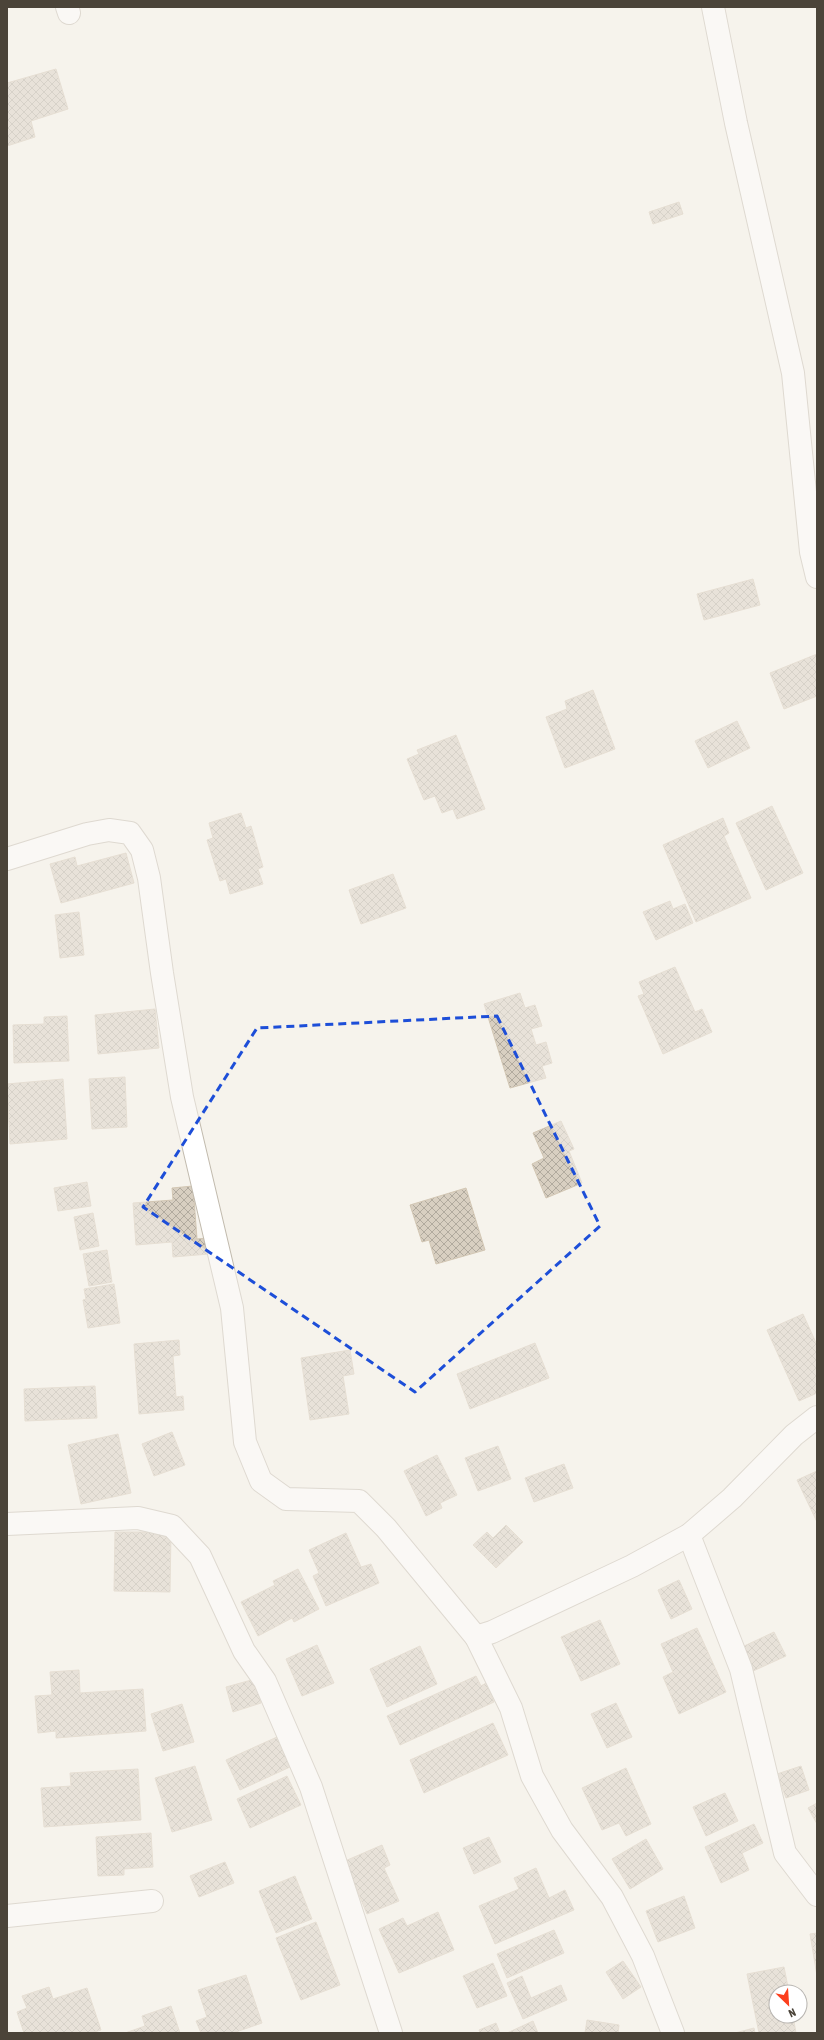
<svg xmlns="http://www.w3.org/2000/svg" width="824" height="2040" viewBox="0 0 824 2040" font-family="'Asap Condensed',sans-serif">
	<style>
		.building { fill: url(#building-cross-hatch); stroke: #d3c7b4 }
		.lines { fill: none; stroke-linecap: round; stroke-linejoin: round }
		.minor-casing { stroke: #c2bbae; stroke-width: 24 }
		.minor { stroke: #fff; stroke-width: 22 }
		.marked { fill: none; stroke: #1d4ed8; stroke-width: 3; stroke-dasharray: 8 5; stroke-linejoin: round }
	</style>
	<defs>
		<pattern id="building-cross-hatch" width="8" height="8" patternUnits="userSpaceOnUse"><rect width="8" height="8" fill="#d8cfc1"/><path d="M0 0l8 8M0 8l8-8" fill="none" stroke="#b1aa9e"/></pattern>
	</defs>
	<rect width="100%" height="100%" fill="#f6f3ec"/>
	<g class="building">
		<polygon points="56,69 68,109 31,121 35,137 7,146 7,83"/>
		<polygon points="679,202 683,214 653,224 649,212"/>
		<polygon points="753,579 760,605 704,620 697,594"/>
		<polygon points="817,654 817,696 784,709 770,673"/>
		<polygon points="593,690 615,749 565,768 546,717 567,709 565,701"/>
		<polygon points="737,721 750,748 708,768 695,741"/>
		<polygon points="456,735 485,809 457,819 453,809 442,813 435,796 424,800 407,759 419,754 417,750"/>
		<polygon points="772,806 803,873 766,890 736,823"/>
		<polygon points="241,813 246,828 251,826 263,867 258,869 263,884 230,894 226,879 220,881 207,840 213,838 209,823"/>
		<polygon points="723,818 729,833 724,836 751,898 696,922 663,845"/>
		<polygon points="126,853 134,883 61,903 50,864 75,857 77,866"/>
		<polygon points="393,874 406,908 361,924 349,890"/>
		<polygon points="670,901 673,909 685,904 693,923 656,940 643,912"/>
		<polygon points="79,912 84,955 60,958 55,915"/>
		<polygon points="675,967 695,1012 702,1009 712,1032 663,1054 638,996 644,994 639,982"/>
		<polygon points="520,993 525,1008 535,1005 542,1026 531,1029 536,1045 546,1042 552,1063 542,1066 546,1078 510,1088 484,1004"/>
		<polygon points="155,1009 159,1048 98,1054 95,1015"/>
		<polygon points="67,1016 69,1061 14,1063 13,1025 44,1024 44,1017"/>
		<polygon points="125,1077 127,1127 92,1129 89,1079"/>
		<polygon points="63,1079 67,1139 10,1144 7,1084"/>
		<polygon points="561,1121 574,1149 569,1151 582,1183 546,1198 532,1164 544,1158 533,1133"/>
		<polygon points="87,1182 91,1206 58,1211 54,1188"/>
		<polygon points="193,1186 197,1239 207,1238 209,1254 173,1257 172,1242 136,1245 133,1203 173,1200 172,1188"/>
		<polygon points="466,1188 485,1250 436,1264 429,1240 422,1242 410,1205"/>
		<polygon points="93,1213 99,1246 80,1250 74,1217"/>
		<polygon points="107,1250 112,1282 89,1286 83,1254"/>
		<polygon points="114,1284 120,1323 88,1328 83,1300 86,1299 84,1289"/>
		<polygon points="803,1314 817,1345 817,1393 799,1401 767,1330"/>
		<polygon points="179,1340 180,1355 173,1356 176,1397 183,1396 184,1410 139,1414 134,1344"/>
		<polygon points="535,1343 549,1378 470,1409 457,1374"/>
		<polygon points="350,1350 354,1374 343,1376 349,1414 310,1420 301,1358"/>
		<polygon points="95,1386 97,1418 25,1421 24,1389"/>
		<polygon points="172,1432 185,1465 154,1476 142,1444"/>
		<polygon points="118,1434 131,1493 81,1504 68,1445"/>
		<polygon points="498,1446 511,1479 478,1491 465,1458"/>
		<polygon points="437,1455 457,1495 440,1503 442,1508 426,1516 404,1471"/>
		<polygon points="564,1464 573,1488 534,1502 525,1478"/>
		<polygon points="817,1471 817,1522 797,1480"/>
		<polygon points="506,1525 523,1542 496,1568 473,1545 487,1532 493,1538"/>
		<polygon points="115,1532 171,1532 170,1592 114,1591"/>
		<polygon points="346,1533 361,1567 371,1564 379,1583 326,1606 313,1576 319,1573 309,1550"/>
		<polygon points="298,1569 319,1609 294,1622 292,1618 258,1636 241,1602 275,1585 273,1581"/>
		<polygon points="679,1580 692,1609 671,1619 658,1590"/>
		<polygon points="600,1620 620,1664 581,1681 561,1637"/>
		<polygon points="697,1628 726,1692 679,1714 663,1677 673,1672 661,1644"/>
		<polygon points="774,1632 786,1656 751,1672 740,1648"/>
		<polygon points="317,1645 334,1683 302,1696 286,1659"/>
		<polygon points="420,1646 437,1684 387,1707 370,1669"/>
		<polygon points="79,1670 80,1693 143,1689 146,1731 56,1738 56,1731 38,1733 35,1696 52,1695 50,1672"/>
		<polygon points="476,1676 481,1686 486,1683 494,1702 400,1745 387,1716"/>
		<polygon points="255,1679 261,1703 233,1712 226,1687"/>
		<polygon points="616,1703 632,1737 607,1748 591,1714"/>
		<polygon points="182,1704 194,1742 163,1751 151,1714"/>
		<polygon points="493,1723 508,1755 424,1793 410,1760"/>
		<polygon points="277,1737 290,1767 240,1790 226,1760"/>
		<polygon points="195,1766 212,1820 172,1832 155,1778"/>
		<polygon points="801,1766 809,1790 786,1798 777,1774"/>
		<polygon points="626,1768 651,1824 626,1836 619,1823 602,1830 582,1788"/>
		<polygon points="138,1769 141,1820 44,1827 41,1788 71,1786 70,1773"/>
		<polygon points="287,1776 301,1805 250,1828 237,1799"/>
		<polygon points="725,1793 738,1821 706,1836 693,1807"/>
		<polygon points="817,1803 817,1824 808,1808"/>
		<polygon points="754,1824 763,1843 742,1853 749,1870 721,1883 705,1847"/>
		<polygon points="151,1833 153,1867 124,1869 124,1875 98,1876 96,1837"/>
		<polygon points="489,1837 501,1862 474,1874 463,1848"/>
		<polygon points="646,1839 663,1869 630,1889 612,1859"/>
		<polygon points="382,1845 390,1865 384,1868 399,1901 367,1914 345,1861"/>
		<polygon points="225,1862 234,1883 199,1897 190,1876"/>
		<polygon points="536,1868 549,1898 565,1890 574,1910 495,1944 479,1906 519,1889 514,1878"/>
		<polygon points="295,1876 312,1919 276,1933 259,1891"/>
		<polygon points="684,1896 695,1928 658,1942 646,1911"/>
		<polygon points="438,1912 454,1950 399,1973 379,1929 403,1918 407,1926"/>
		<polygon points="316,1922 340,1985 301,2000 276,1938"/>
		<polygon points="554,1930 564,1953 507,1978 497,1954"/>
		<polygon points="817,1933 817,1976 810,1934"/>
		<polygon points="623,1961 641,1987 623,1999 606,1972"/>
		<polygon points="493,1963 507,1996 477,2008 463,1976"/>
		<polygon points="784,1967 789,1992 776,1992 776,2016 793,2016 796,2033 759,2033 747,1974"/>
		<polygon points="246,1975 262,2023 233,2033 201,2033 196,2021 207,2017 198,1990"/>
		<polygon points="522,1976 531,1998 561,1985 567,2000 523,2019 507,1983"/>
		<polygon points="49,1987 53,1999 87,1988 101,2030 91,2033 24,2033 17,2012 27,2008 22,1996"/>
		<polygon points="171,2006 180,2033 125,2033 145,2026 142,2016"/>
		<polygon points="587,2020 619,2025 618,2033 585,2033"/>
		<polygon points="533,2021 538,2033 507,2033"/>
		<polygon points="496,2023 500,2033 480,2033 479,2030"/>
		<polygon points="754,2028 755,2033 735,2033"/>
	</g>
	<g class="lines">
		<g class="minor-casing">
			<g id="minor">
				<polyline points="67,7 69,13"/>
				<polyline points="713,7 736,123 793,373 811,552 817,577"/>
				<polyline points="7,859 87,834 109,830 130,833 142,850 149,878 162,973 182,1097 232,1308 245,1442 261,1481 286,1499 359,1501 386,1528 476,1637 511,1708 532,1776 562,1830 612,1897 643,1956 673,2033"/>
				<polyline points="7,1524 138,1518 172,1526 200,1556 244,1651 265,1681 311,1787 391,2033"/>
				<polyline points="689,1535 741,1669 785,1853 817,1895"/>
				<polyline points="476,1637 492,1632 632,1566 689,1535 732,1498 794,1435 817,1417"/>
				<polyline points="7,1916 152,1901"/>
			</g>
		</g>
		<use href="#minor" class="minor"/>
	</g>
	<path d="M0 0H824V2040H0ZM 497,1016 L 600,1226 L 415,1392 L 143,1207 L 257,1028 Z" fill="#f6f3ec" fill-opacity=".55" fill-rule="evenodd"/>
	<path class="marked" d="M 497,1016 L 600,1226 L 415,1392 L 143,1207 L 257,1028 Z"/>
	<rect width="824" height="2040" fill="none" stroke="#4b4439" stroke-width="16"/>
	<g transform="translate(788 2004) rotate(155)"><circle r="19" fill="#ffffff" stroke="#b7b4b0"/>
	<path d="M0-3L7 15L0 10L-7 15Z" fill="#fc3f1d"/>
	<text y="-6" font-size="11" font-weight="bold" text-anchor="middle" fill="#4b4439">N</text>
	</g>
</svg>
